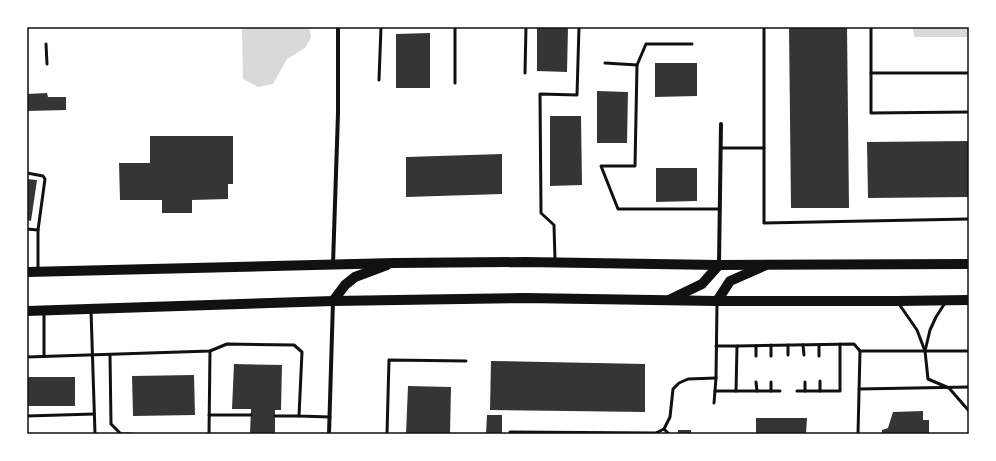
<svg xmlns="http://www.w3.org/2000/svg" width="996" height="461" viewBox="0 0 996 461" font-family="'IBM Plex Sans',sans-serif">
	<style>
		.water { fill: #d9d9d9 }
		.building { fill: #353535 }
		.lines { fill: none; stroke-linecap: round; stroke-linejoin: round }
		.service { stroke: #111; stroke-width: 3 }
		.minor { stroke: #111; stroke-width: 4 }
		.primary { stroke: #111; stroke-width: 10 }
		.neatline { fill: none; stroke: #111; stroke-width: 1.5 }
	</style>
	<rect width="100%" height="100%" fill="#fff"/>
	<g class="water">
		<polygon points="243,27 309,27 311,37 305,48 287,59 273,84 258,87 243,79 242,30"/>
		<polygon points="913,27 969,27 969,37 914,37"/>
	</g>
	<g class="building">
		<polygon points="537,27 568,27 567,72 537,71"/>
		<polygon points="789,27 847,27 849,208 791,208"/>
		<polygon points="430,33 430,88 396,88 396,34"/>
		<polygon points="655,63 697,63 697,96 655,97"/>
		<polygon points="597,91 628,92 627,143 597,143"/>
		<polygon points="47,93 48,97 66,97 66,110 27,111 27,94"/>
		<polygon points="550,116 581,116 582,185 550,186"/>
		<polygon points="150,136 233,136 233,184 228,184 228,199 192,200 192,213 162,213 162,200 120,200 119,163 150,163"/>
		<polygon points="969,141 969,197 868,198 867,142"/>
		<polygon points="502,154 502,194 406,197 406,157"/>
		<polygon points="656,168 697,168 697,201 656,202"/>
		<polygon points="27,179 37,180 31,221 27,220"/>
		<polygon points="491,361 645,364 645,412 490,410"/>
		<polygon points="234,364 282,365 281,410 275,410 275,434 250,434 251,409 232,409"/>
		<polygon points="194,375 195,415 133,416 132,376"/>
		<rect x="27" y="377" width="48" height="29"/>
		<polygon points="408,386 451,387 450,434 406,434"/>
		<polygon points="923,411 923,420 929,420 929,434 882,434 882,430 888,428 893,412"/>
		<polygon points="487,415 502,415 502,434 486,434"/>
		<polygon points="756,418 807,418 806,434 756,434"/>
		<rect x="678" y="430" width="13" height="4"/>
	</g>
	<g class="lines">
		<g class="service">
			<polyline points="455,27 455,83"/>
			<polyline points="764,27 764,223 969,219"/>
			<polyline points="871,27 871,113 969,112"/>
			<polyline points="46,44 47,64"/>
			<polyline points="605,63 637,65 635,166 601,166 618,209 720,209"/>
			<polyline points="637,65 646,44 692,44"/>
			<polyline points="525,73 526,27"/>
			<polyline points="871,73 969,73"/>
			<polyline points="379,80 381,27"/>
			<polyline points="721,148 764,148"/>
			<polyline points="27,173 43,176 45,179 38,230"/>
			<polyline points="27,229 38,230 38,271"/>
			<polyline points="555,260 554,225 541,213 540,94 577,95 579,27"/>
			<polyline points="899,304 917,330 925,351 928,379 949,388 969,411"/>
			<polyline points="91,310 95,434"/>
			<polyline points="44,313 44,356"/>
			<polyline points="771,345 771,356"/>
			<polyline points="788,345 788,355"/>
			<polyline points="803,345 804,355"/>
			<polyline points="819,345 819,356"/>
			<polyline points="737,346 854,344 860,351"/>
			<polyline points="756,346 756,356"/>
			<polyline points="925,351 930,330 936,317 945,303"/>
			<polyline points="110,355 111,424 121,434 132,434"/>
			<polyline points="27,357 210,351 227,344 294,345 302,352 299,416 330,417"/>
			<polyline points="820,381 820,391"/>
			<polyline points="756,382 757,391"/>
			<polyline points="771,382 771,391"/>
			<polyline points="805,382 805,391"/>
			<polyline points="859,389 969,387"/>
			<polyline points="715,391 736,391 737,346 716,346"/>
			<polyline points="736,391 780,391"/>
			<polyline points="797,391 840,391 840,344"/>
			<polyline points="714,403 716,378 717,303"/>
			<polyline points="209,415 251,415"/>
			<polyline points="27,416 94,414"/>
			<polyline points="275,416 299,416"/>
			<polyline points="664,429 669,434"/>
			<polyline points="209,434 210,351"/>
			<polyline points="387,434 389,360 466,361"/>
			<polyline points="510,434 510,432 656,433 664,429 670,417 673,389 679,383 688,379 716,378"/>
			<polyline points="858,434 860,351 969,351"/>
		</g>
		<g class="minor">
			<polyline points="333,264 338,113 338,27"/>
			<polyline points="719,264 721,124"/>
			<polyline points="329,434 333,301"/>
		</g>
		<g class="primary">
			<polyline points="27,272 394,263 525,262 719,265 969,264"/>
			<polyline points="671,299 702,284 719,265"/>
			<polyline points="333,301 345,285 355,277 387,265"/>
			<polyline points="717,301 730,281 764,266"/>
			<polyline points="27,311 333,301 525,298 717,301 897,301 969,300"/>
		</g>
	</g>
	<rect width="996" height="461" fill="none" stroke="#ffffff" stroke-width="56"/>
	<rect x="28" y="28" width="940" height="405" class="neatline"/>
</svg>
